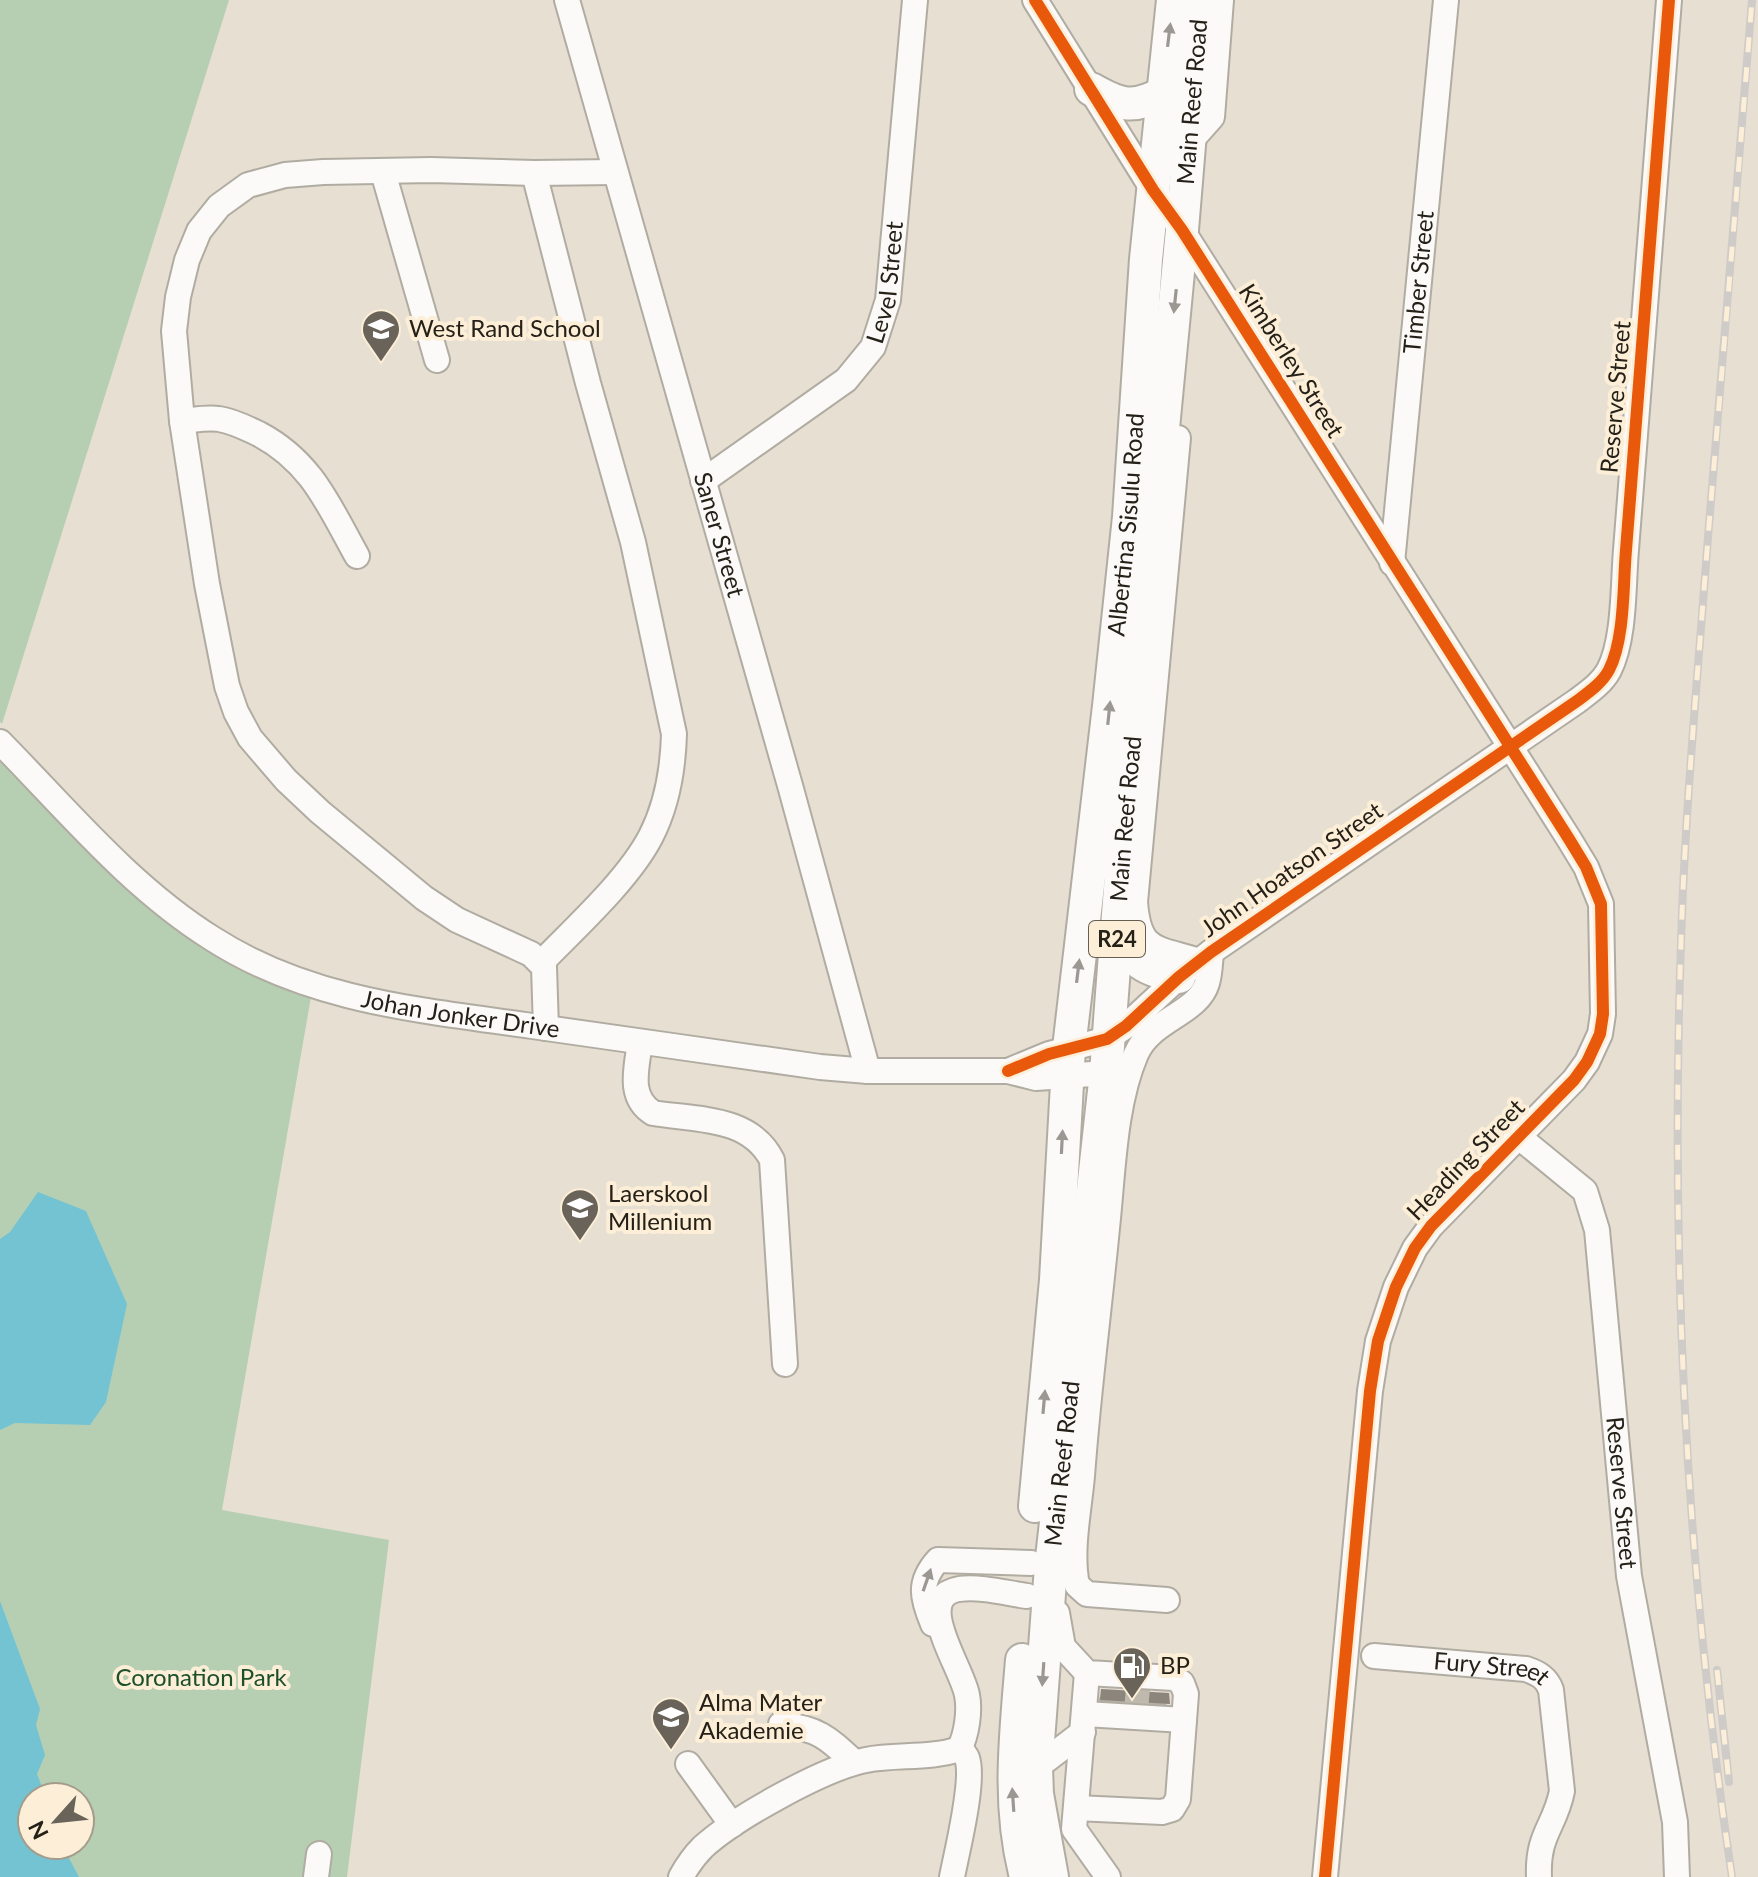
<svg xmlns="http://www.w3.org/2000/svg" width="1758" height="1877" viewBox="0 0 1758 1877" font-family="Lato,sans-serif">
	<style>
		.green { fill: #b6cfb3; fill-rule: evenodd }
		.water { fill: #73c3d3 }
		.shadow { fill: #0003 }
		.building { fill: #8b857c }
		.lines { fill: none; stroke-linecap: round; stroke-linejoin: round }
		.minor-tunnel { stroke: #bfb9ad; stroke-width: 24; stroke-dasharray: 24 12; stroke-linecap: butt }
		.minor-casing { stroke: #b1aca2; stroke-width: 28 }
		.major-casing { stroke: #b1aca2; stroke-width: 36 }
		.minor { stroke: #fbfaf8; stroke-width: 24 }
		.major { stroke: #fbfaf8; stroke-width: 32 }
		.rail-casing { stroke: #cecbc8; stroke-width: 8 }
		.rail { stroke: #fceed7; stroke-width: 5; stroke-dasharray: 15; stroke-linecap: butt }
		.cycleway-casing { stroke: #fceed7; stroke-width: 17 }
		.cycleway { stroke: #e8590c; stroke-width: 12 }
		.oneway { fill: #9b9893 }
		.labels { text-anchor: middle; stroke-width: 8; stroke-linejoin: round; paint-order: stroke }
		.shield { fill: #fceed7; stroke: #665e51; stroke-width: 2 }
		.shield-label { font-size: 22px; font-weight: bold; fill: #252018 }
		.street-label { font-size: 24px; fill: #252018; stroke: #fceed7 }
		.poi-label { font-size: 24px; fill: #252018; stroke: #fceed7; text-anchor: start }
		.park-label { font-size: 24px; fill: #1b502b; stroke: #fceed7 }
	</style>
	<rect width="100%" height="100%" fill="#e6dfd2"/>
	<g class="green">
		<polygon points="0,0 229,0 2,724 0,722"/>
		<path d="M 0,757 L 95,855 L 312,991 L 222,1510 L 389,1540 L 347,1877 L 0,1877 ZM 32,1797 L 80,1797 L 80,1845 L 32,1845 Z"/>
	</g>
	<g class="water">
		<polygon points="38,1192 86,1211 127,1304 106,1402 90,1425 15,1423 0,1430 0,1239 10,1232"/>
		<polygon points="0,1601 40,1709 36,1725 45,1755 37,1774 46,1797 32,1797 32,1845 62,1845 79,1877 0,1877"/>
	</g>
	<polygon class="shadow" points="1102,1691 1168,1703 1165,1706 1098,1702"/>
	<polygon class="building" points="1101,1689 1169,1693 1170,1704 1100,1700"/>
	<g class="lines">
		<polyline class="minor-tunnel" points="1136,1710 1138,1688"/>
		<g class="minor-casing">
			<g id="minor">
				<path id="s1" d="M 567,0 L 791,789 L 868,1071"/>
				<polyline points="1035,0 1153,190 1182,230 1569,839 1586,867 1601,904 1603,1014 1600,1034 1587,1062 1574,1080 1431,1226 1415,1248 1396,1287 1378,1341 1370,1391 1325,1877"/>
				<polyline points="1188,144 1212,117 1221,0"/>
				<polyline points="383,172 437,360"/>
				<path d="M 534,173 L 588,383 L 633,542 L 674,734 C 673,769 667,805 651,836 C 629,879 576,927 542,962"/>
				<path d="M 182,421 C 194,420 207,417 219,419 C 233,421 246,428 259,434 C 312,462 329,506 357,556"/>
				<path d="M 1178,438 L 1135,902 C 1139,953 1156,947 1199,961"/>
				<path id="s2" d="M 703,481 L 846,380 L 873,347 L 888,300 L 915,0"/>
				<path id="s3" d="M 1392,563 L 1446,0"/>
				<path id="s4" d="M 0,742 C 68,811 130,887 213,939 C 310,1001 420,1010 532,1026 C 628,1040 724,1053 820,1067 L 868,1071 L 1008,1071 L 1036,1078 L 1106,1073"/>
				<polyline points="546,1028 544,967 531,954 457,920 424,898 320,812 286,780 250,738 236,712 227,686 207,584 182,421 174,331 178,297 187,260 199,231 219,206 248,185 285,175 323,172 431,170 534,173 615,172"/>
				<path d="M 640,1042 C 637,1067 627,1097 653,1113 C 696,1120 750,1116 772,1160 L 785,1364"/>
				<path d="M 1008,1071 L 1049,1054 L 1107,1039 L 1126,1026 L 1179,977 L 1211,952 L 1577,701 C 1589,692 1602,683 1609,670 C 1625,639 1623,584 1626,550 L 1669,0"/>
				<path id="s5" d="M 1519,1137 L 1585,1191 L 1597,1230 L 1629,1576 L 1675,1822 L 1677,1877"/>
				<path d="M 1167,1600 L 1087,1594 L 1077,1585 C 1070,1551 1079,1510 1082,1476 C 1088,1393 1099,1311 1107,1228 C 1113,1173 1114,1105 1136,1054 C 1151,1019 1198,1014 1207,983 C 1210,973 1210,962 1211,952"/>
				<polyline points="1057,1613 1063,1647 1087,1673 1174,1678 1182,1683 1186,1694 1178,1799 1172,1809 1162,1812 1076,1808"/>
				<path d="M 933,1624 C 922,1598 918,1582 938,1560 L 1031,1563"/>
				<path id="s6" d="M 1374,1656 L 1526,1669 C 1538,1673 1547,1678 1551,1690 L 1562,1791 C 1555,1827 1537,1834 1539,1877"/>
				<polyline points="1087,1673 1074,1829 1108,1877"/>
				<polyline points="1085,1714 1184,1720"/>
				<path d="M 781,1724 C 819,1729 827,1737 854,1762"/>
				<polyline points="688,1764 732,1825"/>
				<polyline points="1036,1768 1083,1732"/>
				<polyline points="316,1877 319,1854"/>
				<path d="M 681,1877 C 687,1866 694,1856 703,1847 C 735,1818 824,1768 866,1760 C 896,1754 930,1759 959,1749 C 967,1735 970,1710 967,1695 C 962,1667 911,1597 959,1589 C 980,1586 1006,1593 1027,1596"/>
				<path d="M 952,1877 C 957,1851 975,1780 967,1758 C 966,1756 961,1749 960,1747"/>
			</g>
		</g>
		<g class="major-casing">
			<g id="major">
				<path d="M 1091,89 C 1119,105 1133,110 1163,93"/>
				<path d="M 1118,931 C 1133,964 1144,969 1179,977"/>
				<path id="s7" d="M 1035,1506 L 1056,1280 L 1069,1048 L 1109,706 L 1129,517 L 1146,259 L 1173,0"/>
				<path d="M 1022,1660 C 1016,1734 1007,1804 1026,1877"/>
				<path id="s8" d="M 1052,1877 L 1037,1794 L 1036,1768 L 1051,1567 L 1106,1073 L 1124,835 L 1182,230 L 1201,0"/>
			</g>
		</g>
		<use href="#minor" class="minor"/>
		<use href="#major" class="major"/>
		<g class="rail-casing">
			<g id="rail">
				<polyline points="1717,1670 1729,1782"/>
				<path d="M 1732,1877 C 1686,1569 1670,1255 1681,943 C 1685,808 1698,673 1708,537 C 1723,358 1738,179 1752,0"/>
			</g>
		</g>
		<use href="#rail" class="rail"/>
		<g class="cycleway-casing">
			<g id="cycleway">
				<polyline points="1035,0 1153,190 1182,230 1569,839 1586,867 1601,904 1603,1014 1600,1034 1587,1062 1574,1080 1431,1226 1415,1248 1396,1287 1378,1341 1370,1391 1325,1877"/>
				<path d="M 1008,1071 L 1049,1054 L 1107,1039 L 1126,1026 L 1179,977 L 1211,952 L 1577,701 C 1589,692 1602,683 1609,670 C 1625,639 1623,584 1626,550 L 1669,0"/>
			</g>
		</g>
		<use href="#cycleway" class="cycleway"/>
	</g>
	<defs><path id="oneway-solid" d="M-6-.8H1V-3.2L6.5 0L1 3.2V.8H-6Z" transform="scale(2)"/></defs>
	<g class="oneway">
		<use href="#oneway-solid" transform="translate(1169 35) rotate(-83)"/>
		<use href="#oneway-solid" transform="translate(1175 301) rotate(96)"/>
		<use href="#oneway-solid" transform="translate(1109 713) rotate(-84)"/>
		<use href="#oneway-solid" transform="translate(1078 971) rotate(-83)"/>
		<use href="#oneway-solid" transform="translate(1062 1142) rotate(-87)"/>
		<use href="#oneway-solid" transform="translate(1044 1402) rotate(-85)"/>
		<use href="#oneway-solid" transform="translate(927 1580) rotate(-71)"/>
		<use href="#oneway-solid" transform="translate(1043 1674) rotate(94)"/>
		<use href="#oneway-solid" transform="translate(1013 1800) rotate(-94)"/>
	</g>
	<defs>
		<g id="school-pin" transform="scale(2)"><path d="M0 17L-7.5 6A9.5 9.5 0 1 1 7.5 6Z" fill="#696359" stroke="#fceed7"/><path d="M0-5L7-2L0 1L-7-2ZM-4 1L0 2.5L4 1V4Q0 6-4 4Z" fill="#fff"/></g>
		<g id="fuel-pin" transform="scale(2)"><path d="M0 17L-7.5 6A9.5 9.5 0 1 1 7.5 6Z" fill="#696359" stroke="#fceed7"/><path d="M-5.5-6h7V0h2V4h1.3V-2.5L3-4.5l.8-.8L6-3V5H2.5V1h-1V6h-7ZM-4.2-4.7v3.2H.2V-4.7Z" fill="#fff"/></g>
	</defs>
	<g fill-rule="evenodd">
		<use href="#school-pin" x="381" y="329"/>
		<use href="#school-pin" x="580" y="1208"/>
		<use href="#fuel-pin" x="1132" y="1666"/>
		<use href="#school-pin" x="671" y="1717"/>
	</g>
	<g class="labels">
		<rect class="shield" x="1089" y="921" width="56" height="36" rx="6"/>
		<g class="shield-label">
			<text x="1117" y="947">R24</text>
		</g>
		<g class="street-label">
			<text dy="8" stroke="none"><textPath href="#s8" startOffset="1784">Main Reef Road</textPath></text>
			<text dy="8" stroke="none"><textPath href="#s2" startOffset="284">Level Street</textPath></text>
			<text dy="8" stroke="none"><textPath href="#s3" startOffset="282">Timber Street</textPath></text>
			<text transform="translate(1291 361) rotate(58)" y="8">Kimberley Street</text>
			<text transform="translate(1616 397) rotate(-85)" y="8">Reserve Street</text>
			<text dy="8" stroke="none"><textPath href="#s7" startOffset="986">Albertina Sisulu Road</textPath></text>
			<text dy="8" stroke="none"><textPath href="#s1" startOffset="556">Saner Street</textPath></text>
			<text dy="8" stroke="none"><textPath href="#s8" startOffset="1064">Main Reef Road</textPath></text>
			<text transform="translate(1292 870) rotate(-35)" y="8">John Hoatson Street</text>
			<text dy="8" stroke="none"><textPath href="#s4" startOffset="552">Johan Jonker Drive</textPath></text>
			<text transform="translate(1466 1160) rotate(-46)" y="8">Heading Street</text>
			<text dy="8" stroke="none"><textPath href="#s8" startOffset="416">Main Reef Road</textPath></text>
			<text dy="8" stroke="none"><textPath href="#s5" startOffset="390">Reserve Street</textPath></text>
			<text dy="8" stroke="none"><textPath href="#s6" startOffset="118">Fury Street</textPath></text>
		</g>
		<g class="poi-label">
			<text x="409" y="337">West Rand School</text>
			<text x="608" y="1202">Laerskool<tspan x="608" dy="28">Millenium</tspan></text>
			<text x="1160" y="1674">BP</text>
			<text x="699" y="1711">Alma Mater<tspan x="699" dy="28">Akademie</tspan></text>
		</g>
		<g class="park-label">
			<text x="201" y="1686">Coronation Park</text>
		</g>
	</g>
	<g transform="translate(56 1821) rotate(243)"><circle r="38" fill="#fceed7" stroke="#a69c8b" stroke-width="2"/>
	<path d="M0-6L14 30L0 20L-14 30Z" fill="#696359"/>
	<text y="-12" font-size="22" font-weight="bold" text-anchor="middle" fill="#252018">N</text>
	</g>
</svg>
